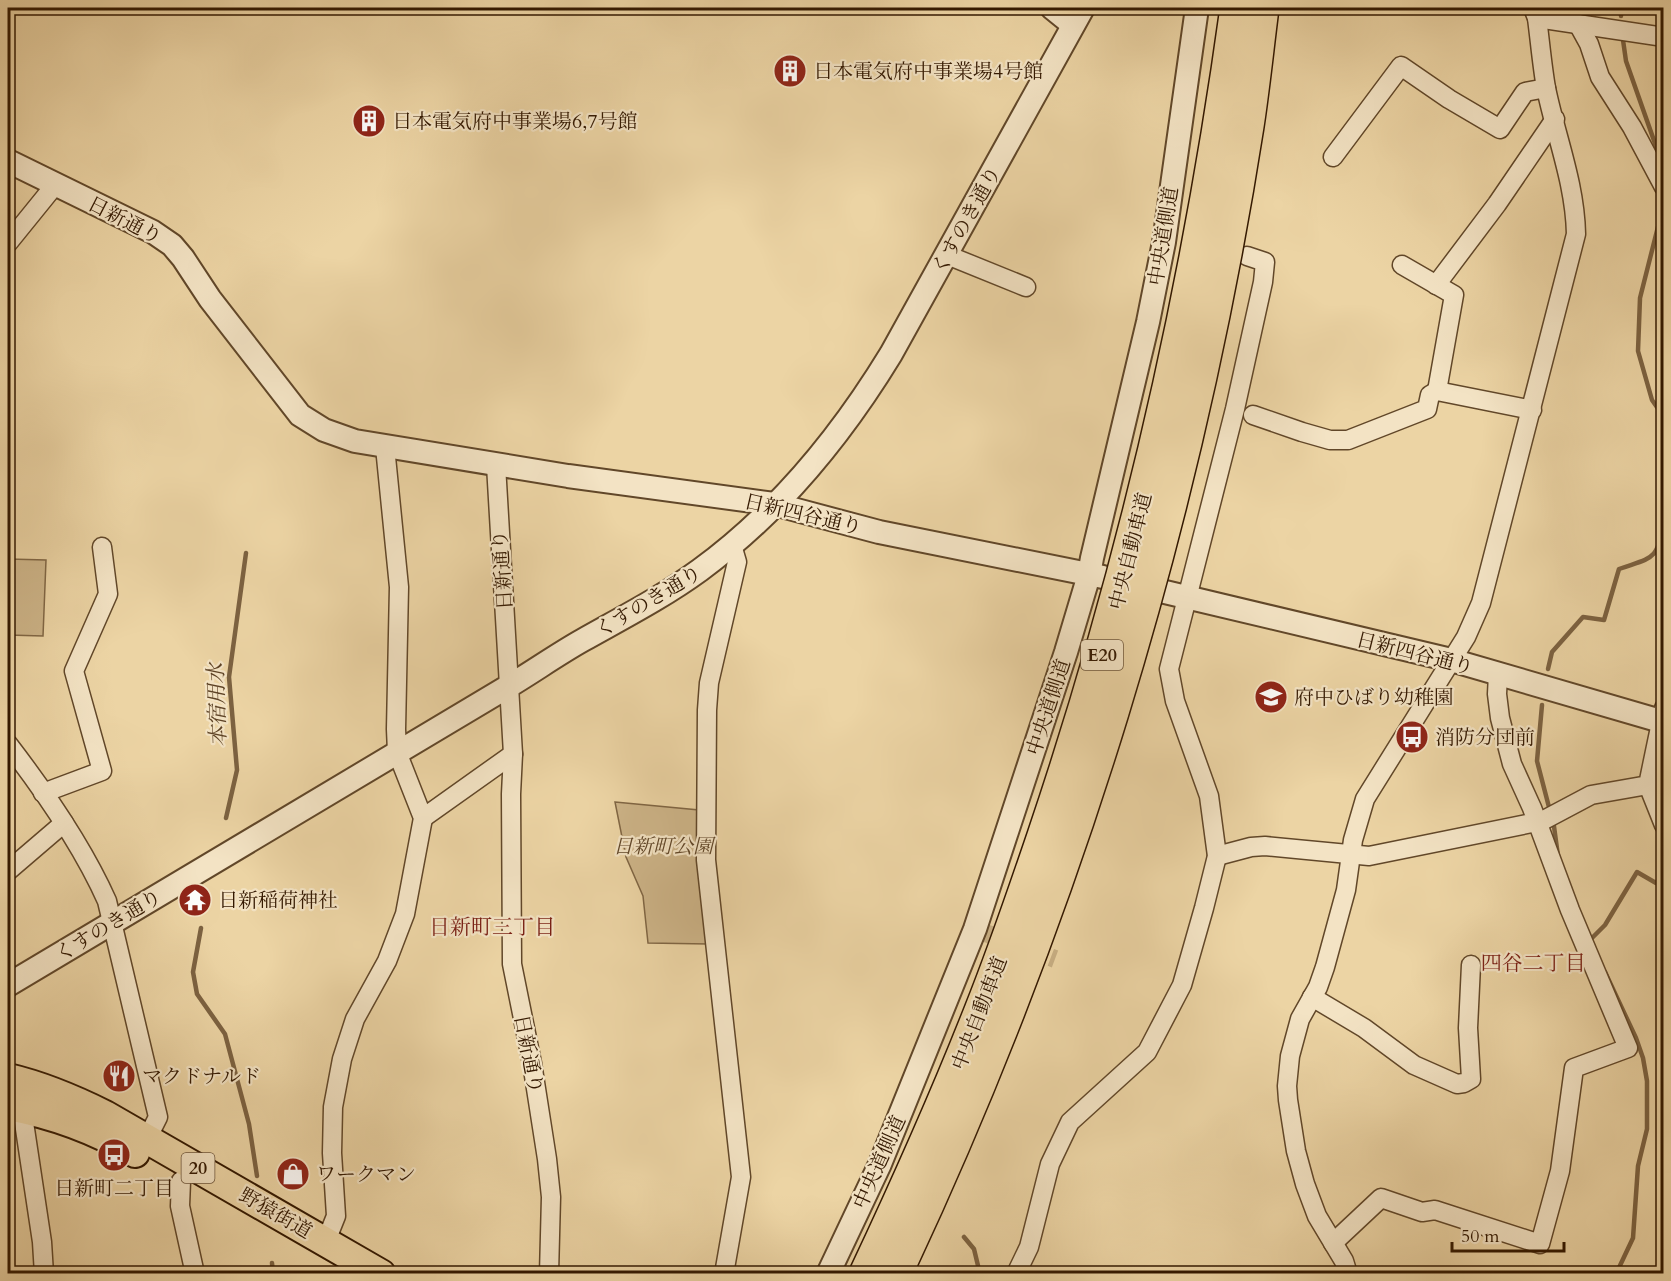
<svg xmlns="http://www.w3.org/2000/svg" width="1671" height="1281" viewBox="0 0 1671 1281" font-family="Cardo,'Noto Serif JP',serif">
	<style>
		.green { fill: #cdb488; stroke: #806644; stroke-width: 1.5 }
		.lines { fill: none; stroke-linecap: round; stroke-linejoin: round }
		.stream { stroke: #7c6241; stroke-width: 4.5 }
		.minor-tunnel { stroke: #c7ae83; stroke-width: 18; stroke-dasharray: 18 9; stroke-linecap: butt }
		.minor-casing { stroke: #614729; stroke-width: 21 }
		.tertiary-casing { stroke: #614729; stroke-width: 26 }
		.primary-casing { stroke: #331800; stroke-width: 32 }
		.minor { stroke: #f3e3c4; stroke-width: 18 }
		.tertiary { stroke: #f3e3c4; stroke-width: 22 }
		.primary { stroke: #ecd4a4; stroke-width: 28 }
		.motorway-bridge-casing { stroke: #331800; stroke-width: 36; stroke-linecap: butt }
		.motorway-bridge { stroke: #ecd4a4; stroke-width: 33 }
		.labels { text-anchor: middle; stroke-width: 4.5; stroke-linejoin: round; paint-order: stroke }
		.shield { fill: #f3e3c4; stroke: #6d553b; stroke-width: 1.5 }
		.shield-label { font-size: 18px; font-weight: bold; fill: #331800 }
		.poi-label { font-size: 20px; fill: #331800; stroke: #f3e3c4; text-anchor: start }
		.street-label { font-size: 20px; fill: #331800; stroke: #f3e3c4 }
		.park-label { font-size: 20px; font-style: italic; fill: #614729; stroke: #f3e3c4 }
		.water-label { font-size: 21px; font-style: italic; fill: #5e4326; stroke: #f3e3c4 }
		.neighbourhood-label { font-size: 21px; fill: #7a1f14; stroke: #f3e3c4 }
	</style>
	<rect width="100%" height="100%" fill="#ecd4a4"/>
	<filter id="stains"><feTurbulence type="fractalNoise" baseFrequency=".00333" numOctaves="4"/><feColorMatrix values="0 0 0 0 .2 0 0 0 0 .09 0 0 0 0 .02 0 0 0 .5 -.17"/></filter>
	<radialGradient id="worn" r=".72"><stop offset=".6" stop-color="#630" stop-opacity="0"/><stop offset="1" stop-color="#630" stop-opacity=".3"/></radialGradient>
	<g class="green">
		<polygon points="8,559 46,560 43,636 8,635"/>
		<polygon points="615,802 699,810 708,944 648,943 643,896 626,857"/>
	</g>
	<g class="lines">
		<g class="stream">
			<polyline points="1621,16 1621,8"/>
			<polyline points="1623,40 1626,61 1664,169"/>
			<polyline points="1663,207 1640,298 1638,351 1652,400 1659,410 1664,433"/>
			<path d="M 1548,669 L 1552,652 L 1583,617 L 1604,620 L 1619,569 C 1653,557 1657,561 1664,523"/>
			<polyline points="1542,705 1537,761 1550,811"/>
			<polyline points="226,818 237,770 229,677 246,553"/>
			<polyline points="1553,819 1558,856"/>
			<polyline points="201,928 193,972 197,994 225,1034 249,1124 257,1176"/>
			<polyline points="1591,939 1605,925 1637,872 1656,883 1664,872"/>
			<polyline points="1605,972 1636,1038 1643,1058 1647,1081 1647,1129 1638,1166 1633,1238 1616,1274"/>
			<polyline points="964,1237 974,1249 980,1274"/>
			<polyline points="272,1263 273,1274"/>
		</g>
		<polyline class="minor-tunnel" points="975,929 1055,959"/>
		<g class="minor-casing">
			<g id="minor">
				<polyline points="1537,18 1664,37"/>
				<polyline points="1578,24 1589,44 1600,77 1632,127 1664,187"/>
				<polyline points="1333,157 1401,66 1449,99 1500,129 1525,92 1546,88"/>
				<polyline points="8,243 55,185"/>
				<polyline points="947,255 1026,287"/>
				<polyline points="1402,265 1454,295 1437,391"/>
				<polyline points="1436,285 1497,204 1555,119"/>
				<polyline points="1253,415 1302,432 1330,440 1348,440 1427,409 1430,395 1437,391 1532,410"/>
				<polyline points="496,465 513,754 511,794 512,964 532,1063 547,1159 551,1197 549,1274"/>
				<path d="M 8,744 C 45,792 82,845 107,901 L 158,1117 L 147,1139"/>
				<polyline points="1648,785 1664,825"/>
				<polyline points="43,793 102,771 74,671 108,594 102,547"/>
				<polyline points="423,818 513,754"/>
				<polyline points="1217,856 1251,847 1265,846 1369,856 1542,821 1591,795 1648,785 1664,708"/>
				<polyline points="8,871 64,823"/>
				<polyline points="1312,997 1364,1028 1414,1065 1457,1084 1464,1083 1471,1079 1468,1028 1471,965"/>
				<polyline points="22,1109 42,1242 44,1274"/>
				<polyline points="181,1181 180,1206 195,1274"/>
				<polyline points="326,1241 336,1216 332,1153 333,1107 342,1059 355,1019 387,961 405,914 423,818 397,752 396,729 399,587 385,447"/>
				<polyline points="1333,1243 1381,1198 1422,1212 1435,1210 1540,1244 1560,1171 1574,1068 1628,1048 1570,910 1532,808 1512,764 1500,718 1497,694 1498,674"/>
				<polyline points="724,1274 741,1177 706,860 707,710 709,683 737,562 732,545"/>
				<polyline points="1016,1274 1029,1247 1050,1164 1070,1122 1147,1052 1182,985 1204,908 1217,856 1209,796 1175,701 1169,669 1235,409 1263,282 1265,262 1247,256"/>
				<path d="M 1348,1274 L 1344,1261 L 1317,1216 L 1305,1184 L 1296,1151 L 1288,1100 L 1287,1086 L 1290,1056 L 1300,1019 L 1318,987 L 1325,967 L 1346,890 L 1353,840 L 1365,799 L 1466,637 L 1481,603 L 1576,234 C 1575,183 1556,137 1546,88 C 1542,65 1540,41 1537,18 L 1533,8"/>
			</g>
		</g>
		<g class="tertiary-casing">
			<g id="tertiary">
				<polyline points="1052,8 1073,25"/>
				<polyline points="8,161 153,232 172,245 183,258 210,299 300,415 324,430 355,441 568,476 774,504 879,532 1103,577"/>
				<polyline points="1165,592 1451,660 1664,722"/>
				<path d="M 8,985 L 509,686 C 534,671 558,654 583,640 C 622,618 663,597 700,570 C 778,513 841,436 891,354 L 1083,8"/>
				<polyline points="828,1274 880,1164 975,929 1066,652 1089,575 1092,558 1148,322 1164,242 1197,8"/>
			</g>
		</g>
		<g class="primary-casing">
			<g id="primary">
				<path d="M 8,1078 C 42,1086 73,1099 105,1115 L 381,1274"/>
				<path d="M 8,1106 C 52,1114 96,1130 135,1153"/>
			</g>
		</g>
		<use href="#minor" class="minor"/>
		<use href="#tertiary" class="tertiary"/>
		<use href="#primary" class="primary"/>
		<g class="motorway-bridge-casing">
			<g id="motorway-bridge">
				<path d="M 866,1274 C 907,1187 946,1100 981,1011 C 1004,954 1024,895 1044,836 C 1136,564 1198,292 1237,8"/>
				<path d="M 895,1274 C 1066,911 1185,522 1247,126 C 1253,87 1257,47 1262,8"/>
			</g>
		</g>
		<use href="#motorway-bridge" class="motorway-bridge"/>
	</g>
	<defs>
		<g id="building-disc" transform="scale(1.725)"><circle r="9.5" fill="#8f2418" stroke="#f3e3c4"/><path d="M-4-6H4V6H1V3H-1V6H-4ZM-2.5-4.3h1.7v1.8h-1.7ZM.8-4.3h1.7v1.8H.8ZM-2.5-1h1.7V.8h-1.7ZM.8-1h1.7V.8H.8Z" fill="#fff"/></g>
		<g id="school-disc" transform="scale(1.725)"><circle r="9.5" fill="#8f2418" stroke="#f3e3c4"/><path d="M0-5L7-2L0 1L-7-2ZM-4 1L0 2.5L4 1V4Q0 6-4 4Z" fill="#fff"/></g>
		<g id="bus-disc" transform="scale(1.725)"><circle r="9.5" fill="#8f2418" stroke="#f3e3c4"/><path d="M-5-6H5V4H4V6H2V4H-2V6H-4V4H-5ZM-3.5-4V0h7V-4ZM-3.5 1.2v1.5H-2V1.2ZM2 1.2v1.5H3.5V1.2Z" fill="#fff"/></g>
		<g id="temple-disc" transform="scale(1.725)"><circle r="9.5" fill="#8f2418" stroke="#f3e3c4"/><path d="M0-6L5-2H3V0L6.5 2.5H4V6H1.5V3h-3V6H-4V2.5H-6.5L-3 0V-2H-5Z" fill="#fff"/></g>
		<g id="restaurant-disc" transform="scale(1.725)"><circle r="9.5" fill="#8f2418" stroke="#f3e3c4"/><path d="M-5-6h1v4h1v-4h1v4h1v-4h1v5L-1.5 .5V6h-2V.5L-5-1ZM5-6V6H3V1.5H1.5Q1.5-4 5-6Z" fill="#fff"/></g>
		<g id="shop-disc" transform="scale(1.725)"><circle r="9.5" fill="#8f2418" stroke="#f3e3c4"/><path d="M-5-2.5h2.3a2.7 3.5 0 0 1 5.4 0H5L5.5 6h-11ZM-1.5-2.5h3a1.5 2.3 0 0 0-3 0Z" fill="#fff"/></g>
	</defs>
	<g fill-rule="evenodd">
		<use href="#building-disc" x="790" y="71"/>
		<use href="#building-disc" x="369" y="121"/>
		<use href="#school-disc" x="1271" y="697"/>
		<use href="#bus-disc" x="1412" y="737"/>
		<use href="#temple-disc" x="195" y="900"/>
		<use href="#restaurant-disc" x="119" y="1076"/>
		<use href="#bus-disc" x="114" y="1155"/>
		<use href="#shop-disc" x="293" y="1174"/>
	</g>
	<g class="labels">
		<g class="shield">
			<rect x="1081" y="640" width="42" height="30" rx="4.5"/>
			<rect x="181.5" y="1153" width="33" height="30" rx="4.5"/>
		</g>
		<g class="shield-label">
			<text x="1102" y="661">E20</text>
			<text x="198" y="1174">20</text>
		</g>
		<g class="poi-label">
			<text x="813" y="78">日本電気府中事業場4号館</text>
			<text x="392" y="128">日本電気府中事業場6,7号館</text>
			<text x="1294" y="704">府中ひばり幼稚園</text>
			<text x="1435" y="744">消防分団前</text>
			<text x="218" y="907">日新稲荷神社</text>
			<text x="142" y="1083">マクドナルド</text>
			<text x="316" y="1181">ワークマン</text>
			<text x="114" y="1195" text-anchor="middle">日新町二丁目</text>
		</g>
		<g class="street-label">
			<text transform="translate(125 220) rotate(27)" y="7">日新通り</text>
			<text transform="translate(966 220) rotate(-61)" y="7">くすのき通り</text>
			<text transform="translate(1163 236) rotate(-81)" y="7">中央道側道</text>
			<text transform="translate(803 514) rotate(13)" y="7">日新四谷通り</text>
			<text transform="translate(1130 551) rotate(-76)" y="7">中央自動車道</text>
			<text transform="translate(502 570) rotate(-94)" y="7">日新通り</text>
			<text transform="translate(648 601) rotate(-31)" y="7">くすのき通り</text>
			<text transform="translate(1415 653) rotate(14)" y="7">日新四谷通り</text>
			<text transform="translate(1048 707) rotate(-72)" y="7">中央道側道</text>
			<text transform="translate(108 925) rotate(-31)" y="7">くすのき通り</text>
			<text transform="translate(979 1013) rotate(-69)" y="7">中央自動車道</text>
			<text transform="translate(529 1054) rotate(79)" y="7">日新通り</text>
			<text transform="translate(879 1162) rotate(-66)" y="7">中央道側道</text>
			<text transform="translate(276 1213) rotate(30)" y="7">野猿街道</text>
		</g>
		<g class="park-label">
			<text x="663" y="853">日新町公園</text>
		</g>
		<g class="water-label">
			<text transform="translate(217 705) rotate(-92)" y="7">本宿用水</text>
		</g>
		<g class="neighbourhood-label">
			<text x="492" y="934">日新町三丁目</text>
			<text x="1533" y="970">四谷二丁目</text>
		</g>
	</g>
	<rect width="1671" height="1281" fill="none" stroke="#ecd4a4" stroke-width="30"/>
	<rect x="9" y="9" width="1653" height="1263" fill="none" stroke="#331800" stroke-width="3"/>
	<rect x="15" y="15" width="1641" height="1251" fill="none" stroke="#331800" stroke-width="1.5"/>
	<path d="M1452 1242v9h112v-9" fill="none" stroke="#331800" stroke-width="3"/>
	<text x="1461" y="1242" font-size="18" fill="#331800" stroke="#f3e3c4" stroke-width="4.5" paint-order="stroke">50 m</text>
	<rect width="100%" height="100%" filter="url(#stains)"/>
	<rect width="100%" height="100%" fill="url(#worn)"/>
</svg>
